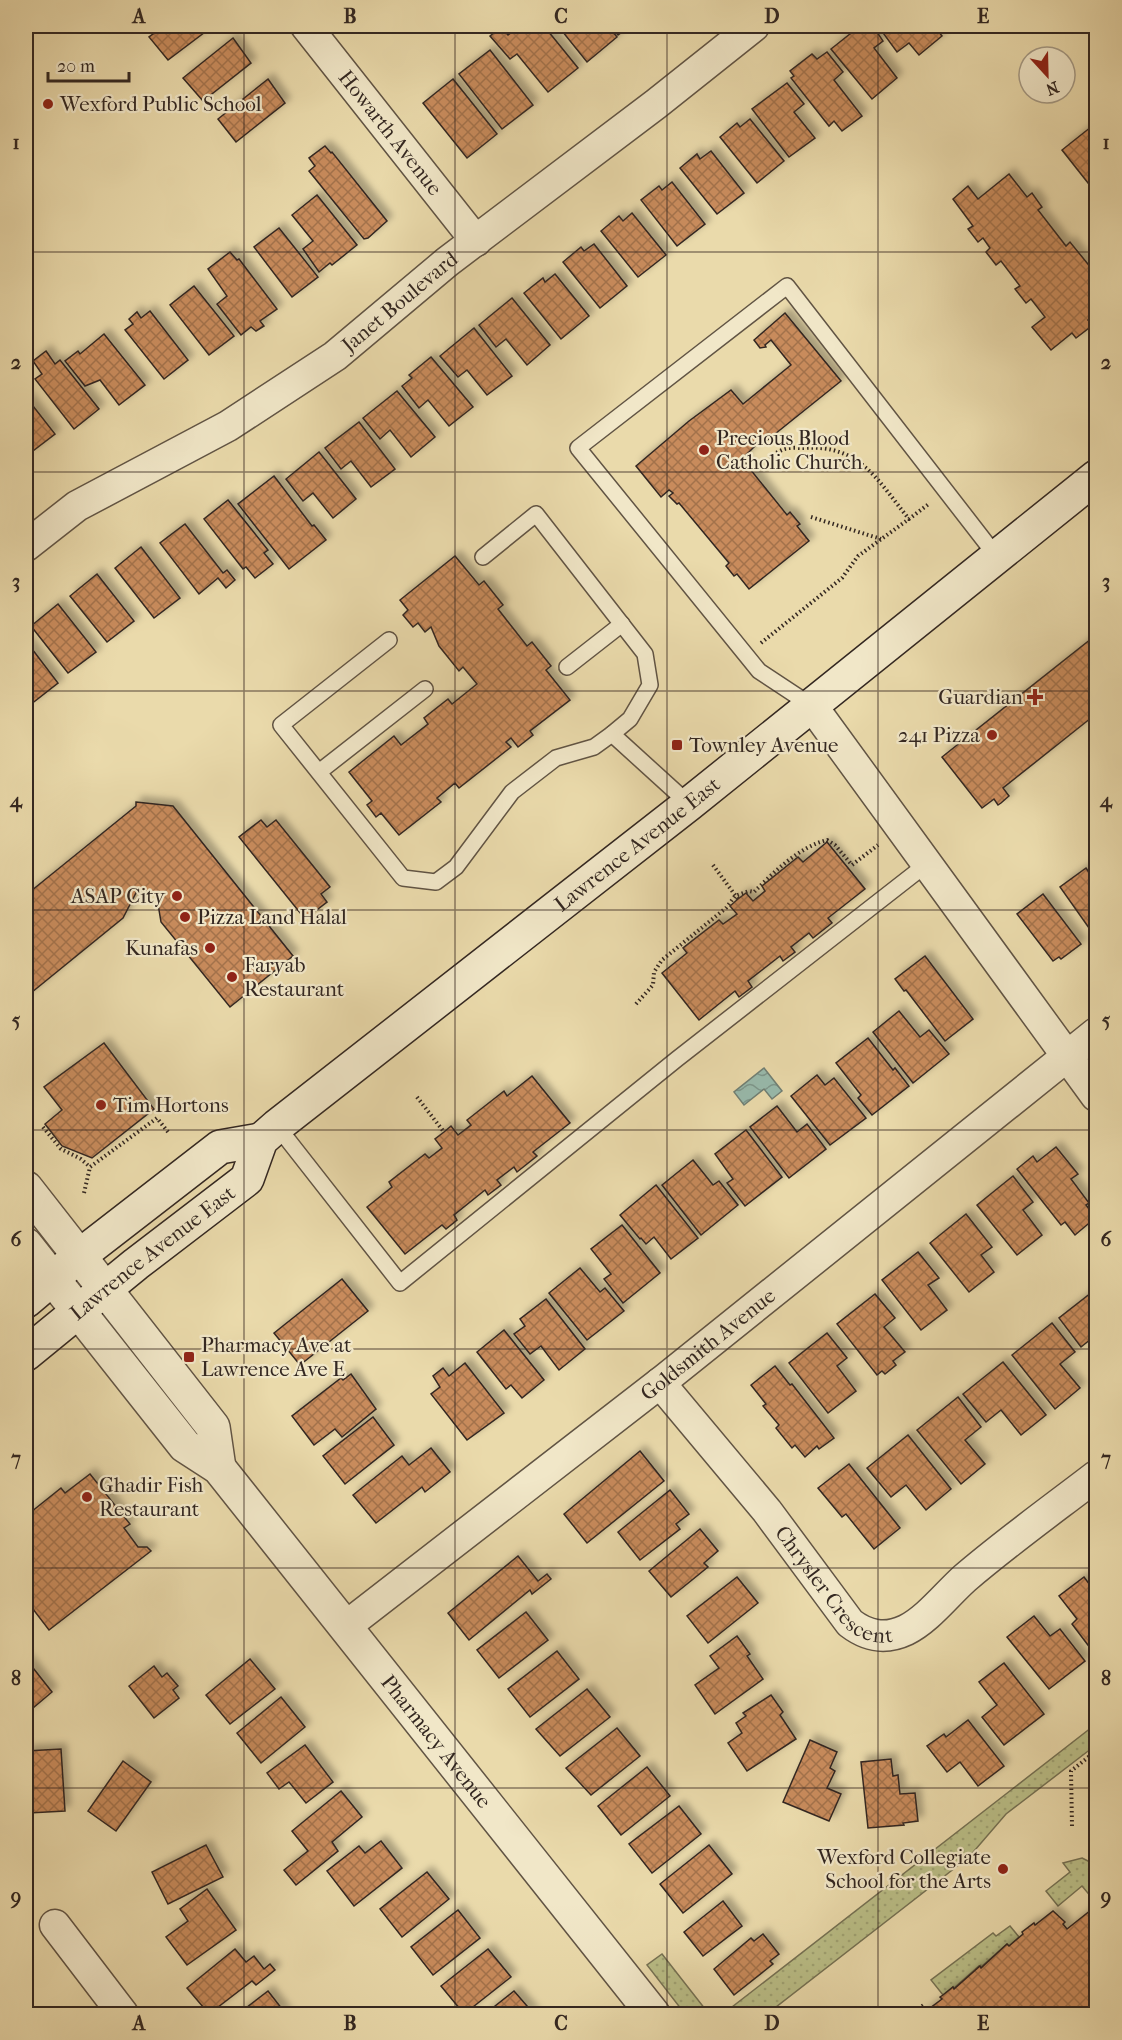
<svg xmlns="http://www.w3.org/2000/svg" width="1122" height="2040" viewBox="0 0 1122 2040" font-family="'IM FELL French Canon',serif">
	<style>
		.grass { fill: url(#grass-dots); stroke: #767254; stroke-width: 1.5 }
		.water { fill: url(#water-waves); stroke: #707f74; stroke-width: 1.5 }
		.building { fill: url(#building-cross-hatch); stroke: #332721; stroke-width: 1.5; filter: url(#shadow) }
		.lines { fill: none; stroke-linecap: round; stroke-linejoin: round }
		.service-casing { stroke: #615444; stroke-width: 18 }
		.minor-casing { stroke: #615444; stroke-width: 33 }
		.tertiary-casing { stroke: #615444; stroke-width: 36 }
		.secondary-casing { stroke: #332721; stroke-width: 36 }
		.path { stroke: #332721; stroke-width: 4; stroke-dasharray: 1.5 3; stroke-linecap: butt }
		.service { stroke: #f1e7c8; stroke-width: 15 }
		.minor { stroke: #f1e7c8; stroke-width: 30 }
		.tertiary { stroke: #f1e7c8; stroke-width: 33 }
		.secondary { stroke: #f1e7c8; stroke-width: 33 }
		.grid { fill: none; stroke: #332721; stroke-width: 1.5; stroke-opacity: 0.55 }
		.poi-dot { fill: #8f2418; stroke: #f1e7c8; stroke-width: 2 }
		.labels { text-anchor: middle; stroke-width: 4.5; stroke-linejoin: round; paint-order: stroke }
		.poi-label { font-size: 21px; fill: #332721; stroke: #f1e7c8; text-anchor: start }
		.street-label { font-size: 21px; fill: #332721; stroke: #f1e7c8 }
		.neatline { fill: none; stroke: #332721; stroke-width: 2 }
		.grid-label { font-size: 20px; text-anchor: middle; font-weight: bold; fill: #332721 }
	</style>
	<defs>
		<pattern id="grass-dots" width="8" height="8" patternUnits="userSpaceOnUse" patternTransform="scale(1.5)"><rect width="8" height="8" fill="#babe87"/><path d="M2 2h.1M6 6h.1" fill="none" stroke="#a0a374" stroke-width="1.8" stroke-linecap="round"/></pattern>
		<pattern id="water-waves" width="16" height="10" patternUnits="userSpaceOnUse" patternTransform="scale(1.5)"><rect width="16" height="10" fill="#98baac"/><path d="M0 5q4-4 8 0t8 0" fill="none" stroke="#7d978c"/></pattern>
		<pattern id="building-cross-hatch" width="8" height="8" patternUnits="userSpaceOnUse" patternTransform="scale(1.5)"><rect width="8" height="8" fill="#c88b5b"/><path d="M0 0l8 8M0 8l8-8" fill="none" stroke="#a3724b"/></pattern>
		<filter id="shadow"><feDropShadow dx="5.5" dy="-5.5" stdDeviation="3" flood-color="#0004"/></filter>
	</defs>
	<rect width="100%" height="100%" fill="#eadaab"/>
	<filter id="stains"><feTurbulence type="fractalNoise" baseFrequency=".00333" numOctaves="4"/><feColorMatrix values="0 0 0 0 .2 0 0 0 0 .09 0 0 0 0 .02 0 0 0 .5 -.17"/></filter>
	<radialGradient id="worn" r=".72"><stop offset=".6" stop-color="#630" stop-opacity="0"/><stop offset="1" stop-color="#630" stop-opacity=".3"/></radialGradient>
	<g class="grass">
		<polygon points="1096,1724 1096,1745 1006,1814 969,1857 771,2011 773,2014 723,2014"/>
		<polygon points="1082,1858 1096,1865 1096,1894 1092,1898 1082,1886 1058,1906 1046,1891 1070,1872 1063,1863"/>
		<polygon points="1010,1926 1019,1937 1009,1946 1007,1944 981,1967 979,1966 954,1988 953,1987 943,1995 931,1980 993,1933 996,1936"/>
		<polygon points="662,1954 709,2014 685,2014 647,1965"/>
	</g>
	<polygon class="water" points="764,1068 782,1091 772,1099 764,1089 744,1105 734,1092"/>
	<g class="building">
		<polygon points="164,26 213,26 168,60 149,37"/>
		<polygon points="520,26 544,26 578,68 548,92 517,54 510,59 490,36 501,27 508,35"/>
		<polygon points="558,26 608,26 617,37 587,62"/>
		<polygon points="610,26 630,26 618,35"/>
		<polygon points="860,26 872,26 875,29 883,41 874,48 897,78 872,99 831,49"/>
		<polygon points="878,26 934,26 942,36 919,55 909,43 897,52"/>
		<polygon points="233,38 251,63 203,101 183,78"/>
		<polygon points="490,50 533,105 502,129 459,74"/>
		<polygon points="827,52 843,72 834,80 862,116 842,131 834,121 829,126 791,78 794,76 790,71 812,54 817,59"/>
		<polygon points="268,79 285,103 236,142 218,119"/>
		<polygon points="453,79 497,134 467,158 423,103"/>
		<polygon points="787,83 804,104 794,112 815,138 789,157 752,109"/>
		<polygon points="750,119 784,161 757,183 720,137 737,123 740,127"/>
		<polygon points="1096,123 1096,193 1062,150"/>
		<polygon points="325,146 331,153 332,152 387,221 368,238 364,239 309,171 315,166 309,158"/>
		<polygon points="711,151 744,193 717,214 680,168 697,154 700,159"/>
		<polygon points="1009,174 1027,197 1032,193 1042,207 1038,210 1066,246 1070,242 1096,274 1092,279 1096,285 1096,313 1088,320 1093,325 1076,338 1072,333 1051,350 1032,327 1045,317 1031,299 1026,303 1015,289 1020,286 1001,261 996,265 986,252 990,248 983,238 978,242 968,229 973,226 953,199 968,186 978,199"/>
		<polygon points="672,182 705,224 677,246 641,200 659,186 662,190"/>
		<polygon points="317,195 357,245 332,265 330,263 319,272 303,249 313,241 292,215"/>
		<polygon points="632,213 666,255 638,277 601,231 619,216 623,221"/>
		<polygon points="279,228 318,277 292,297 254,247"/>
		<polygon points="594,244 627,286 600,308 563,262 581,247 584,251"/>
		<polygon points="230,252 237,260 239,259 277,309 260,321 264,326 256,331 251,327 241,335 217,304 227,296 208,269"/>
		<polygon points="555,274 589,316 561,339 524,293 543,278 545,282"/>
		<polygon points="194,286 234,336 209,355 170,305"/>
		<polygon points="512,298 550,345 527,365 506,339 496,347 479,325"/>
		<polygon points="150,311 188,360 164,379 125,330 133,324 129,319 137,312 141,318"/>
		<polygon points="785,313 841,381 765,442 763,439 760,441 742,459 787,515 790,512 800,524 797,526 809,541 749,589 737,574 734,576 726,566 729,563 679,503 677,504 669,496 673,493 669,490 661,497 636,466 689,421 731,390 743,404 791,365 771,340 765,345 766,347 760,348 754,340"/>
		<polygon points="474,328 512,376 487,395 467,370 458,377 440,356"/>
		<polygon points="104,334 145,385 119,405 100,380 85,386 65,361 78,351 80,354"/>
		<polygon points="46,351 55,364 60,360 99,409 74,429 35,379 42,374 33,361"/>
		<polygon points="431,357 473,407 449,426 428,400 419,408 402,386 412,378 409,375"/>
		<polygon points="397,391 435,437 411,457 390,430 380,439 363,418"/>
		<polygon points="26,397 55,434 29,454 26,450"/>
		<polygon points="359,422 395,469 371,487 351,461 341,469 325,448"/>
		<polygon points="319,452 356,499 333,518 313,493 303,501 286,479"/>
		<polygon points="274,476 312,526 314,525 326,540 289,569 238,504"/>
		<polygon points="228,500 268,550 264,553 273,564 255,578 246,567 243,569 204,519"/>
		<polygon points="185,524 223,573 227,570 235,580 226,588 218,578 199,594 160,543"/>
		<polygon points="141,547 180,598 154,618 115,568"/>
		<polygon points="455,556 479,585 484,581 503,605 498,609 527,646 532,642 551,666 546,670 570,700 530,731 533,735 518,747 511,738 506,742 511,747 459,788 455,783 437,798 441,802 399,835 381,813 376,817 367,805 372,801 349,772 394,736 401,745 428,724 424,718 448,699 452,704 477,684 463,667 459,671 439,646 431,627 425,632 418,623 413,627 403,615 408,610 400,600"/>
		<polygon points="97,574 134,621 107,642 70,596"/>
		<polygon points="58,604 96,652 68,673 31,626"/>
		<polygon points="1096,635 1096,714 1003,788 1009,796 1001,803 998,805 994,799 982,808 942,757"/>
		<polygon points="26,641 58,683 30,705 26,699"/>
		<polygon points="136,802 173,806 293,956 230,1007 161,922 156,892 137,891 123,918 26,997 26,895 136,806"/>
		<polygon points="261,820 267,827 276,820 330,887 321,894 327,902 305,919 239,837"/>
		<polygon points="827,842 865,889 828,918 832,923 813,938 809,933 791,947 795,952 783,961 780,956 748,981 752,987 739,997 735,991 699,1020 662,973 687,953 683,948 719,920 723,924 737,914 730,906 738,899 746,893 753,901 765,891 762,886 798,857 803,862"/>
		<polygon points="1086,868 1096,883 1096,933 1094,935 1060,887"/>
		<polygon points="1043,894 1081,944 1061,959 1059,957 1053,961 1017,914"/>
		<polygon points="925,956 973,1019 945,1041 906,990 904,991 895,979"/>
		<polygon points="899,1011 920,1037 929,1030 949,1054 913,1083 873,1032"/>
		<polygon points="868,1038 893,1070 895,1068 909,1086 872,1115 858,1098 861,1095 836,1063"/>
		<polygon points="104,1043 154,1109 92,1158 62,1146 45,1124 62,1110 44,1087"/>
		<polygon points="817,1075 825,1085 834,1078 866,1118 830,1145 791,1096"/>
		<polygon points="532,1076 570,1123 533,1152 537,1156 517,1172 514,1167 497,1180 501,1185 488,1195 485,1190 454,1215 457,1220 446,1229 442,1225 405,1254 367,1207 392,1187 389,1182 425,1154 429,1158 442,1148 435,1139 444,1132 451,1126 458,1135 471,1125 467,1120 504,1091 507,1096"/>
		<polygon points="777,1106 797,1132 807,1124 826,1149 789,1178 750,1127"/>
		<polygon points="746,1130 782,1177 745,1206 727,1183 733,1179 715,1154"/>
		<polygon points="1056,1147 1078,1174 1071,1179 1089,1203 1086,1205 1093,1214 1091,1215 1094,1219 1075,1235 1065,1222 1061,1225 1017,1169 1033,1156 1037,1162"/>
		<polygon points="693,1160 713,1185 719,1181 738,1205 701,1235 662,1185"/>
		<polygon points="1013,1176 1033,1202 1023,1210 1042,1235 1017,1255 977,1205"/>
		<polygon points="656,1185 698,1238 671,1259 654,1237 646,1244 641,1238 640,1239 620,1215"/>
		<polygon points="966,1214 992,1247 981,1255 994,1272 969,1292 930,1243"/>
		<polygon points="622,1225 660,1273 623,1303 604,1279 611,1274 591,1249"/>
		<polygon points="918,1252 939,1278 928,1285 947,1310 921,1330 882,1280"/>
		<polygon points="580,1268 600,1292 605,1288 624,1311 587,1340 549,1293"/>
		<polygon points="342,1279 368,1311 300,1365 274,1333"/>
		<polygon points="1096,1289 1096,1335 1081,1347 1059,1318"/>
		<polygon points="875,1294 895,1318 884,1327 905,1352 893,1361 896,1365 885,1374 882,1371 877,1375 837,1324"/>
		<polygon points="546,1299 585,1349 559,1370 541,1346 530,1354 514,1334 525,1326 520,1319"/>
		<polygon points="1052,1323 1075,1352 1060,1364 1080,1388 1055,1409 1012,1355"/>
		<polygon points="504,1330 544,1380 522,1398 511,1385 506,1389 477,1352"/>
		<polygon points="827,1333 847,1358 837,1366 856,1391 828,1413 789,1363"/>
		<polygon points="1003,1362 1046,1415 1021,1435 1001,1410 986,1422 963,1394"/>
		<polygon points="465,1363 504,1413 467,1440 431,1394 440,1387 433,1376 443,1368 449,1376"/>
		<polygon points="775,1366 790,1385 792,1384 834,1438 819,1449 817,1446 805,1457 795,1445 792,1448 776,1428 779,1425 763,1406 766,1404 751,1385"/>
		<polygon points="351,1374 376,1409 342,1437 335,1429 314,1445 292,1416 341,1378 343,1380"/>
		<polygon points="958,1397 981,1427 965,1440 985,1464 961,1484 917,1430"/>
		<polygon points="373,1417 394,1445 345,1484 323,1456"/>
		<polygon points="908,1435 951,1489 926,1510 906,1485 891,1497 867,1468"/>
		<polygon points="431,1448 450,1472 425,1492 422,1487 376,1523 353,1495 402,1456 409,1465"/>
		<polygon points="640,1451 664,1481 587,1543 564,1514"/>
		<polygon points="849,1464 900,1528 874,1549 846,1514 842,1517 818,1488"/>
		<polygon points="90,1474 130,1524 124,1528 138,1547 147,1547 151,1551 49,1630 26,1600 26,1516 61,1488 65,1493"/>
		<polygon points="670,1490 689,1514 676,1524 680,1529 640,1560 618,1532"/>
		<polygon points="700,1529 718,1551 704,1563 708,1567 671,1597 649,1571"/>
		<polygon points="518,1556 538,1581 547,1574 551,1579 532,1594 530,1590 469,1640 448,1613"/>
		<polygon points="737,1577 758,1603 708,1643 687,1616"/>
		<polygon points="1084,1577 1096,1593 1096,1651 1094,1653 1072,1624 1077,1619 1059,1596"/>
		<polygon points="526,1612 548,1640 499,1678 477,1650"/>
		<polygon points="1034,1616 1050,1636 1060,1629 1085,1661 1049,1689 1007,1637"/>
		<polygon points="737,1636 750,1654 747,1656 763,1679 715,1714 695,1685 719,1668 710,1656"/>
		<polygon points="557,1651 579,1679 530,1717 508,1689"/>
		<polygon points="26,1659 52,1692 26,1714"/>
		<polygon points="250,1659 275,1689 230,1724 206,1695"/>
		<polygon points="1004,1663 1044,1714 1004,1745 982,1717 997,1705 979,1682"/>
		<polygon points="154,1666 162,1677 167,1673 178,1686 173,1690 179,1698 154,1718 129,1686"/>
		<polygon points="587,1689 610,1717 560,1756 536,1729"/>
		<polygon points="771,1695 783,1712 780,1715 796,1739 747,1771 728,1743 742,1733 736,1723 746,1716 743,1713"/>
		<polygon points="281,1697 305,1727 261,1763 237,1733"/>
		<polygon points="968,1720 1004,1766 978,1786 960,1762 947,1772 927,1746 944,1734 946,1737"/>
		<polygon points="617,1728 640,1756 591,1795 566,1768"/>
		<polygon points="810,1740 837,1752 830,1768 835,1771 827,1788 841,1794 829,1821 783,1802"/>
		<polygon points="305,1745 333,1782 306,1803 289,1782 279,1789 267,1773"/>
		<polygon points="61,1749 65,1811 29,1813 26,1751"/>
		<polygon points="891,1759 893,1776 898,1775 900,1794 915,1793 918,1821 903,1823 904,1825 868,1828 861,1762"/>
		<polygon points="123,1761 151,1782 116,1831 88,1811"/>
		<polygon points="647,1767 670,1796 621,1835 598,1806"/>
		<polygon points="341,1791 362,1817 332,1842 338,1851 296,1885 284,1870 308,1851 292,1831"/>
		<polygon points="679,1806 701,1834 652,1873 629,1844"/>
		<polygon points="381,1841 402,1868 354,1906 327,1871 359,1846 365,1853"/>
		<polygon points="206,1845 223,1877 168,1904 152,1872"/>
		<polygon points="709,1845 732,1874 683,1913 660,1884"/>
		<polygon points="427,1872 449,1899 402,1937 380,1909"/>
		<polygon points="207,1889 236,1930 187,1965 166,1937 188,1921 180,1909"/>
		<polygon points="723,1901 742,1926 703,1956 684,1932"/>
		<polygon points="1096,1906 1096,2014 922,2014 942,1999 940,1997 943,1995 953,1987 954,1989 980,1966 981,1968 1007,1944 1009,1946 1023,1934 1022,1932 1034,1923 1035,1925 1053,1911 1065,1922 1063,1924 1067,1929"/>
		<polygon points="458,1910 480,1938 433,1975 411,1947"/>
		<polygon points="763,1934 779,1954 770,1961 773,1964 734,1995 714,1969 751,1938 754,1941"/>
		<polygon points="235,1949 246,1962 254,1956 264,1969 270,1964 275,1970 256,1985 252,1981 209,2014 187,1988"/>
		<polygon points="488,1949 511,1977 464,2014 441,1986"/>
		<polygon points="268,1991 286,2014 238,2014"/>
		<polygon points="514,1991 534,2014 485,2014"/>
	</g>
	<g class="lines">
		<g class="service-casing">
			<g id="service">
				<polyline points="389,640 281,725 403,878 436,882 456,867 512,792 556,758 594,747 612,734 630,719 650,685 645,654 536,514 483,557"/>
				<polyline points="567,667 622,624"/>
				<polyline points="812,706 759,671 578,448 787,286 997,557"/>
				<polyline points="612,734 689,804"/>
				<polyline points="319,772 425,689"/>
				<polyline points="277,1126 400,1283 677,1059 928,863"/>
			</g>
		</g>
		<g class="minor-casing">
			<g id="minor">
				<path id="s1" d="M 306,26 L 476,241"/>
				<path id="s2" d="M 26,546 L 77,506 L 228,426 L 335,356 L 447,262 L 656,104 L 754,26"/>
				<polyline points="812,706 1096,1096"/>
				<path id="s3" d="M 660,1383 L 767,1511 L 850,1623 C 867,1636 885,1640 906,1630 C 928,1619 946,1595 965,1578 C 1007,1542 1053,1509 1096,1476"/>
				<path id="s4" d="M 345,1627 L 665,1379 L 1096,1033"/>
				<polyline points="55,1925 123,2014"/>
			</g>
		</g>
		<g class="tertiary-casing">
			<g id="tertiary">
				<polyline points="26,1188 213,1427 219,1468"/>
				<path id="s5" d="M 26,1245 L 185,1446 L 219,1468 L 653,2014"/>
			</g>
		</g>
		<g class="secondary-casing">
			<g id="secondary">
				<polyline points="26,1301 78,1257 220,1147 261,1140"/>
				<path id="s6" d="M 26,1354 L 136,1264 L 247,1179 L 261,1140 L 277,1126 L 689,804 L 1096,477"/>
			</g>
		</g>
		<g class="path">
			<path d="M 750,470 C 760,463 771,455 782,450 C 788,447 797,448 804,448 C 860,444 878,481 909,519 L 930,503"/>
			<polyline points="811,517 881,539"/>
			<polyline points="761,643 842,578 858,556 909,519"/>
			<polyline points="713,865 738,899"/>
			<path d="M 636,1004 L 653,985 L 654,972 L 662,960 L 726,908 L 735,896 L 749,891 L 754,892 C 774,872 799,847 827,840 L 835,845 L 852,865 L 878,845"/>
			<polyline points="417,1097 444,1132"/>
			<polyline points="43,1127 61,1149 81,1159 90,1167"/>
			<polyline points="84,1193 90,1167 157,1118 168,1132"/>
			<polyline points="1072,1826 1071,1771 1096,1751"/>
			<polyline points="911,2014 925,2004"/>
		</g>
		<use href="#service" class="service"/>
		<use href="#minor" class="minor"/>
		<use href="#tertiary" class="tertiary"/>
		<use href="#secondary" class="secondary"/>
	</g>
	<path class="grid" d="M 244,26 L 244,2014M 455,26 L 455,2014M 667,26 L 667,2014M 878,26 L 878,2014M 26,252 L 1096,252M 26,472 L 1096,472M 26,691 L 1096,691M 26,910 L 1096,910M 26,1130 L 1096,1130M 26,1349 L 1096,1349M 26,1568 L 1096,1568M 26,1788 L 1096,1788"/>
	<g class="poi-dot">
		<circle cx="48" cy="104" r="6"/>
		<circle cx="704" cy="450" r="6"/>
		<path d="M1032 688h6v6h6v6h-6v6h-6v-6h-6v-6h6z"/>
		<circle cx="992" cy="735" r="6"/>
		<rect x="671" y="739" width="12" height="12" rx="3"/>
		<circle cx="177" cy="896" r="6"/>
		<circle cx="185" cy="917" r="6"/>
		<circle cx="210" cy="948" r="6"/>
		<circle cx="232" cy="977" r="6"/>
		<circle cx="101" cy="1105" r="6"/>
		<rect x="183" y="1351" width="12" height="12" rx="3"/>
		<circle cx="87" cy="1497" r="6"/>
		<circle cx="1003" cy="1869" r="6"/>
	</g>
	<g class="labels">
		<g class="poi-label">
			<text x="60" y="111">Wexford Public School</text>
			<text x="716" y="445">Precious Blood<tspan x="716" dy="24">Catholic Church</tspan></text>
			<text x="1023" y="704" text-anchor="end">Guardian</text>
			<text x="980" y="742" text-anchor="end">241 Pizza</text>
			<text x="689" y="752">Townley Avenue</text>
			<text x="165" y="903" text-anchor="end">ASAP City</text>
			<text x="197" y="924">Pizza Land Halal</text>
			<text x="198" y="955" text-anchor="end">Kunafas</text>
			<text x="244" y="972">Faryab<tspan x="244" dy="24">Restaurant</tspan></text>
			<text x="113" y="1112">Tim Hortons</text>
			<text x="201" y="1352">Pharmacy Ave at<tspan x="201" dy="24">Lawrence Ave E</tspan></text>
			<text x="99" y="1492">Ghadir Fish<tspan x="99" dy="24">Restaurant</tspan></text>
			<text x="991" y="1864" text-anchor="end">Wexford Collegiate<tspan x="991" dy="24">School for the Arts</tspan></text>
		</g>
		<g class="street-label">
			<text dy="7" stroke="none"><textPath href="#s1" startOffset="136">Howarth Avenue</textPath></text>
			<text dy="7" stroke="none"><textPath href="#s2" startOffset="448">Janet Boulevard</textPath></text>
			<text dy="7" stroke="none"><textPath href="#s6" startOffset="802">Lawrence Avenue East</textPath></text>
			<text dy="7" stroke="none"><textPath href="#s6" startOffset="162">Lawrence Avenue East</textPath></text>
			<text dy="7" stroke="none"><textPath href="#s4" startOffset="460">Goldsmith Avenue</textPath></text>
			<text dy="7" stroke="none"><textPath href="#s3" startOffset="270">Chrysler Crescent</textPath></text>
			<text dy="7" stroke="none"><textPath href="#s5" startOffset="646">Pharmacy Avenue</textPath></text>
		</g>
	</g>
	<rect width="1122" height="2040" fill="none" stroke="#eadaab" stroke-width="66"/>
	<g transform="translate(1047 75) rotate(158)"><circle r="28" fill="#f1e7c8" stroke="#a59a85" stroke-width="1.5"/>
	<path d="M0-4.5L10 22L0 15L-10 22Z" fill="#8f2418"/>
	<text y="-9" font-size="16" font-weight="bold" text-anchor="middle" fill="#332721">N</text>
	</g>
	<path d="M48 72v9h81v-9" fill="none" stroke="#332721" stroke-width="3"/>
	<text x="57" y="72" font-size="18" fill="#332721" stroke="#f1e7c8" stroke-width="4.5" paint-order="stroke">20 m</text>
	<rect x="33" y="33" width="1056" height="1974" class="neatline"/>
	<g class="grid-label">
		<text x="139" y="23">A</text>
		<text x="350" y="23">B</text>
		<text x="561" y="23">C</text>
		<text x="772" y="23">D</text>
		<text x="983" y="23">E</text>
		<text x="16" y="149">1</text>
		<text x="1106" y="149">1</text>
		<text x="16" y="369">2</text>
		<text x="1106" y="369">2</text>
		<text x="16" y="588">3</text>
		<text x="1106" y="588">3</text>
		<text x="16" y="807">4</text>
		<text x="1106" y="807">4</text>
		<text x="16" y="1027">5</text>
		<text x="1106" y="1027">5</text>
		<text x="16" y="1246">6</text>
		<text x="1106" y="1246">6</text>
		<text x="16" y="1465">7</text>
		<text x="1106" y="1465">7</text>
		<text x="16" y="1685">8</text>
		<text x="1106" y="1685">8</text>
		<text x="16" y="1904">9</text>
		<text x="1106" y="1904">9</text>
		<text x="139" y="2030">A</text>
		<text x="350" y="2030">B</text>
		<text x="561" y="2030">C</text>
		<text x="772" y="2030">D</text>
		<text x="983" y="2030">E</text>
	</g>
	<rect width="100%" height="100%" filter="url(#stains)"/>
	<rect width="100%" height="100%" fill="url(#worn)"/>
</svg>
